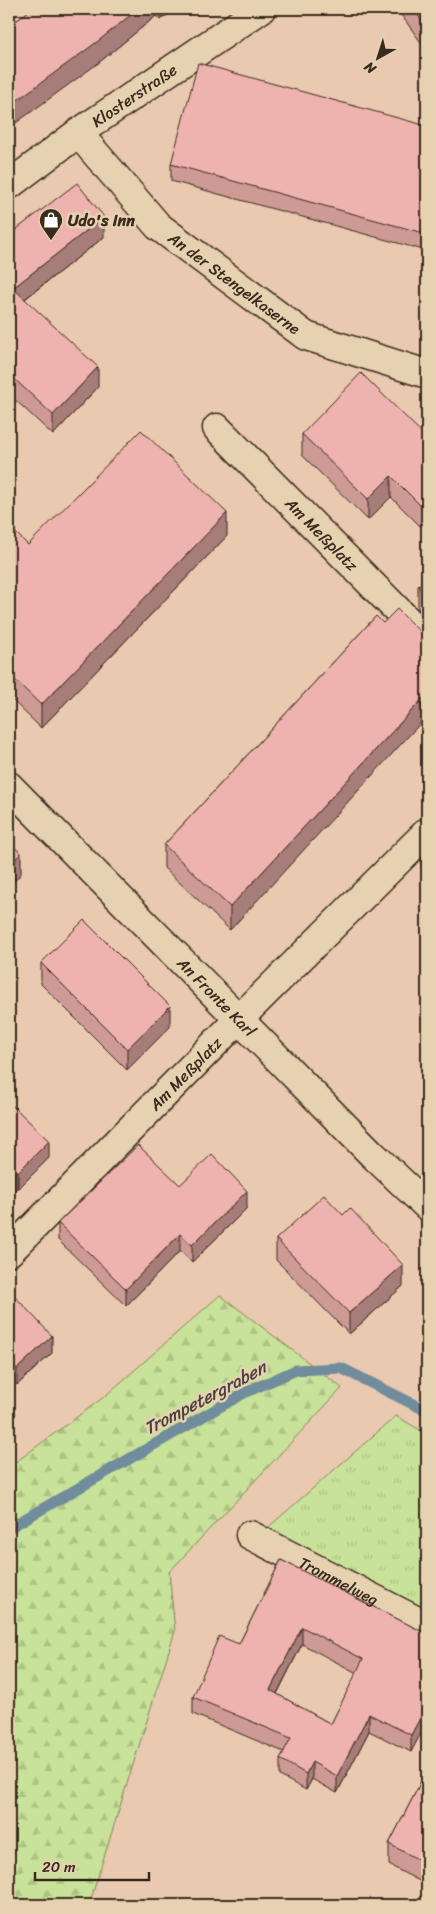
<svg xmlns="http://www.w3.org/2000/svg" width="436" height="1914" viewBox="0 0 436 1914" font-family="Sriracha,sans-serif">
	<style>
		.grass { fill: url(#grass-tufts); stroke: #82865c }
		.forest { fill: url(#forest-firs); stroke: #82865c }
		.lines { fill: none; stroke-linecap: round; stroke-linejoin: round }
		.stream { stroke: #6f8c9d; stroke-width: 11 }
		.minor-casing { stroke: #3b2a1e; stroke-width: 31 }
		.minor { stroke: #e6d2b0; stroke-width: 28 }
		.wall { fill: #ce9a96; stroke: #3b2a1e; fill-rule: evenodd }
		.shaded-wall { fill: #a77d7a; stroke: #3b2a1e }
		.building { fill: #efb3af; stroke: #3b2a1e; fill-rule: evenodd }
		.labels { text-anchor: middle; stroke-width: 5; stroke-linejoin: round; paint-order: stroke }
		.street-label { font-size: 16px; fill: #3b2a1e; stroke: #e6d2b0 }
		.poi-label { font-size: 16px; font-weight: bold; fill: #3b2a1e; stroke: #e6d2b0; text-anchor: start }
		.water-label { font-size: 18px; font-style: italic; fill: #48433e; stroke: #e6d2b0 }
	</style>
	<defs>
		<pattern id="grass-tufts" width="24" height="20" patternUnits="userSpaceOnUse" patternTransform="scale(1.25)"><rect width="24" height="20" fill="#c8e299"/><path d="M3 7l-1-3M5 7V3M7 7l1-3M15 17l-1-3M17 17v-4M19 17l1-3" fill="none" stroke="#adc283"/></pattern>
		<pattern id="forest-firs" width="22" height="20" patternUnits="userSpaceOnUse" patternTransform="scale(1.25)"><rect width="22" height="20" fill="#c8e299"/><path d="M5 1l3.5 6h-7zM16 11l3.5 6h-7z" fill="#adc283"/></pattern>
	</defs>
	<rect width="100%" height="100%" fill="#e9c9b0"/>
	<filter id="ink" filterUnits="userSpaceOnUse"><feTurbulence type="fractalNoise" baseFrequency=".02" numOctaves="2"/><feDisplacementMap in="SourceGraphic" scale="10" xChannelSelector="R" yChannelSelector="G"/><feConvolveMatrix kernelMatrix="1 2 1 2 8 2 1 2 1" color-interpolation-filters="sRGB"/></filter>
	<g filter="url(#ink)">
		<polygon class="grass" points="396,1416 427,1434 427,1621 264,1531"/>
		<polygon class="forest" points="220,1295 342,1388 169,1572 175,1631 89,1905 9,1905 9,1467 104,1397"/>
		<g class="lines">
			<polyline class="stream" points="9,1528 244,1393 296,1370 341,1368 427,1411"/>
			<g class="minor-casing">
				<g id="minor">
					<path id="s1" d="M 78,133 L 158,226 L 306,336 L 427,374"/>
					<path id="s2" d="M 9,185 L 78,133 L 261,9"/>
					<path id="s3" d="M 217,428 L 427,640"/>
					<path id="s4" d="M 9,786 L 372,1154 L 427,1206"/>
					<path id="s5" d="M 9,1252 L 240,1018 L 427,832"/>
					<path id="s6" d="M 250,1535 L 427,1626"/>
				</g>
			</g>
			<use href="#minor" class="minor"/>
		</g>
		<g class="wall">
			<polygon points="31,9 176,9 160,20 156,16 97,64 12,22 19,19"/>
			<polygon points="397,9 427,9 425,48"/>
			<polygon points="427,126 427,251 171,181 171,164"/>
			<polygon points="9,235 104,237 25,299 98,387 53,435 9,394"/>
			<polygon points="302,434 427,438 427,533 391,497 368,520 302,455"/>
			<polygon points="9,526 28,545 227,536 41,728 9,697"/>
			<polygon points="427,577 427,618 418,609 418,586"/>
			<polygon points="376,616 230,930 164,868 164,845"/>
			<polygon points="41,963 170,1027 127,1070 41,984"/>
			<polygon points="9,1102 49,1158 18,1189 17,1187 9,1196"/>
			<polygon points="180,1185 247,1208 192,1262 180,1251 126,1306 58,1240 58,1223"/>
			<polygon points="276,1239 403,1286 349,1334 276,1260"/>
			<polygon points="9,1290 52,1353 17,1385 9,1377"/>
			<path d="M 281,1560 L 427,1634 L 411,1752 L 369,1731 L 337,1793 L 312,1779 L 306,1790 L 280,1776 L 280,1759 L 284,1752 L 193,1714 L 193,1697 L 239,1644 ZM 302,1644 L 357,1673 L 331,1724 L 277,1694 Z"/>
			<polygon points="427,1770 427,1885 389,1865 389,1844"/>
		</g>
		<g class="shaded-wall">
			<polygon points="138,9 156,9 156,16 97,64 9,128 9,106"/>
			<polygon points="160,9 176,9 160,20"/>
			<polygon points="427,23 427,46 425,48 425,25"/>
			<polygon points="104,217 104,237 13,308 13,288"/>
			<polygon points="98,367 98,387 53,435 53,415"/>
			<polygon points="391,476 391,497 368,520 368,499"/>
			<polygon points="227,513 227,536 41,728 41,705"/>
			<polygon points="427,694 427,716 230,930 230,907"/>
			<polygon points="21,853 21,874 9,887 9,866"/>
			<polygon points="170,1006 170,1027 127,1070 127,1049"/>
			<polygon points="49,1141 49,1158 18,1189 18,1172"/>
			<polygon points="17,1170 17,1187 9,1196 9,1179"/>
			<polygon points="247,1191 247,1208 192,1262 192,1245"/>
			<polygon points="180,1234 180,1251 126,1306 126,1289"/>
			<polygon points="403,1265 403,1286 349,1334 349,1313"/>
			<polygon points="52,1336 52,1353 17,1385 17,1369"/>
			<polygon points="302,1627 302,1644 270,1707 270,1690"/>
			<polygon points="427,1705 427,1722 411,1752 411,1735"/>
			<polygon points="369,1714 369,1731 337,1793 337,1776"/>
			<polygon points="312,1762 312,1779 306,1790 306,1774"/>
		</g>
		<g class="building">
			<polygon points="31,9 138,9 97,42 9,106 9,22 12,22 19,19"/>
			<polygon points="413,9 427,9 427,23 425,25"/>
			<polygon points="198,63 427,126 427,234 171,164"/>
			<polygon points="77,183 104,217 13,288 98,367 53,415 9,374 9,235"/>
			<polygon points="361,373 427,438 427,512 391,476 368,499 302,434"/>
			<polygon points="141,430 227,513 41,705 9,674 9,526 28,545"/>
			<polygon points="427,577 427,596 418,586"/>
			<polygon points="397,609 416,628 422,632 427,633 427,694 230,907 164,845 376,616 383,623"/>
			<polygon points="9,842 21,853 9,866"/>
			<polygon points="84,920 170,1006 127,1049 41,963"/>
			<polygon points="9,1102 49,1141 18,1172 17,1170 9,1179"/>
			<polygon points="138,1145 180,1185 212,1154 247,1191 192,1245 180,1234 126,1289 58,1223"/>
			<polygon points="324,1195 343,1215 350,1208 403,1265 349,1313 276,1239"/>
			<polygon points="9,1290 52,1336 17,1369 9,1360"/>
			<path d="M 281,1560 L 427,1634 L 427,1705 L 411,1735 L 369,1714 L 337,1776 L 312,1762 L 306,1774 L 280,1759 L 291,1738 L 193,1697 L 219,1636 L 239,1644 ZM 302,1627 L 363,1659 L 331,1724 L 270,1690 Z"/>
			<polygon points="427,1770 427,1864 389,1844"/>
		</g>
	</g>
	<defs>
		<g id="shop-pin" transform="scale(1.25)"><path d="M0 17L-7.5 6A9.5 9.5 0 1 1 7.5 6Z" fill="#3b2a1e" stroke="#e6d2b0"/><path d="M-5-2.5h2.3a2.7 3.5 0 0 1 5.4 0H5L5.5 6h-11ZM-1.5-2.5h3a1.5 2.3 0 0 0-3 0Z" fill="#fff"/></g>
	</defs>
	<g fill-rule="evenodd">
		<use href="#shop-pin" x="51" y="220"/>
	</g>
	<g class="labels">
		<g class="street-label">
			<text dy="6" stroke="none"><textPath href="#s2" startOffset="154">Klosterstraße</textPath></text>
			<text dy="6" stroke="none"><textPath href="#s1" startOffset="218">An der Stengelkaserne</textPath></text>
			<text dy="6" stroke="none"><textPath href="#s3" startOffset="149">Am Meßplatz</textPath></text>
			<text dy="6" stroke="none"><textPath href="#s4" startOffset="296">An Fronte Karl</textPath></text>
			<text dy="6" stroke="none"><textPath href="#s5" startOffset="251">Am Meßplatz</textPath></text>
			<text dy="6" stroke="none"><textPath href="#s6" startOffset="100">Trommelweg</textPath></text>
		</g>
		<g class="poi-label">
			<text x="68" y="226">Udo's Inn</text>
		</g>
		<g class="water-label">
			<text transform="translate(205 1398) rotate(-28)" y="6">Trompetergraben</text>
		</g>
	</g>
	<rect width="436" height="1914" fill="none" stroke="#e6d2b0" stroke-width="30"/>
	<rect x="15" y="15" width="406" height="1884" fill="none" stroke="#3b2a1e" stroke-width="2" filter="url(#ink)"/>
	<g transform="translate(378 58) rotate(219)" stroke="#e6d2b0" stroke-width="4" paint-order="stroke">
	<path d="M0-4L9 19L0 12L-9 19Z" fill="#3b2a1e"/>
	<text y="-8" font-size="14" font-weight="bold" text-anchor="middle" fill="#3b2a1e">N</text>
	</g>
	<path d="M35 1872v8h114v-8" fill="none" stroke="#3b2a1e" stroke-width="2.5"/>
	<text x="42" y="1872" font-size="15" fill="#3b2a1e" stroke="#e6d2b0" stroke-width="4" paint-order="stroke">20 m</text>
</svg>
